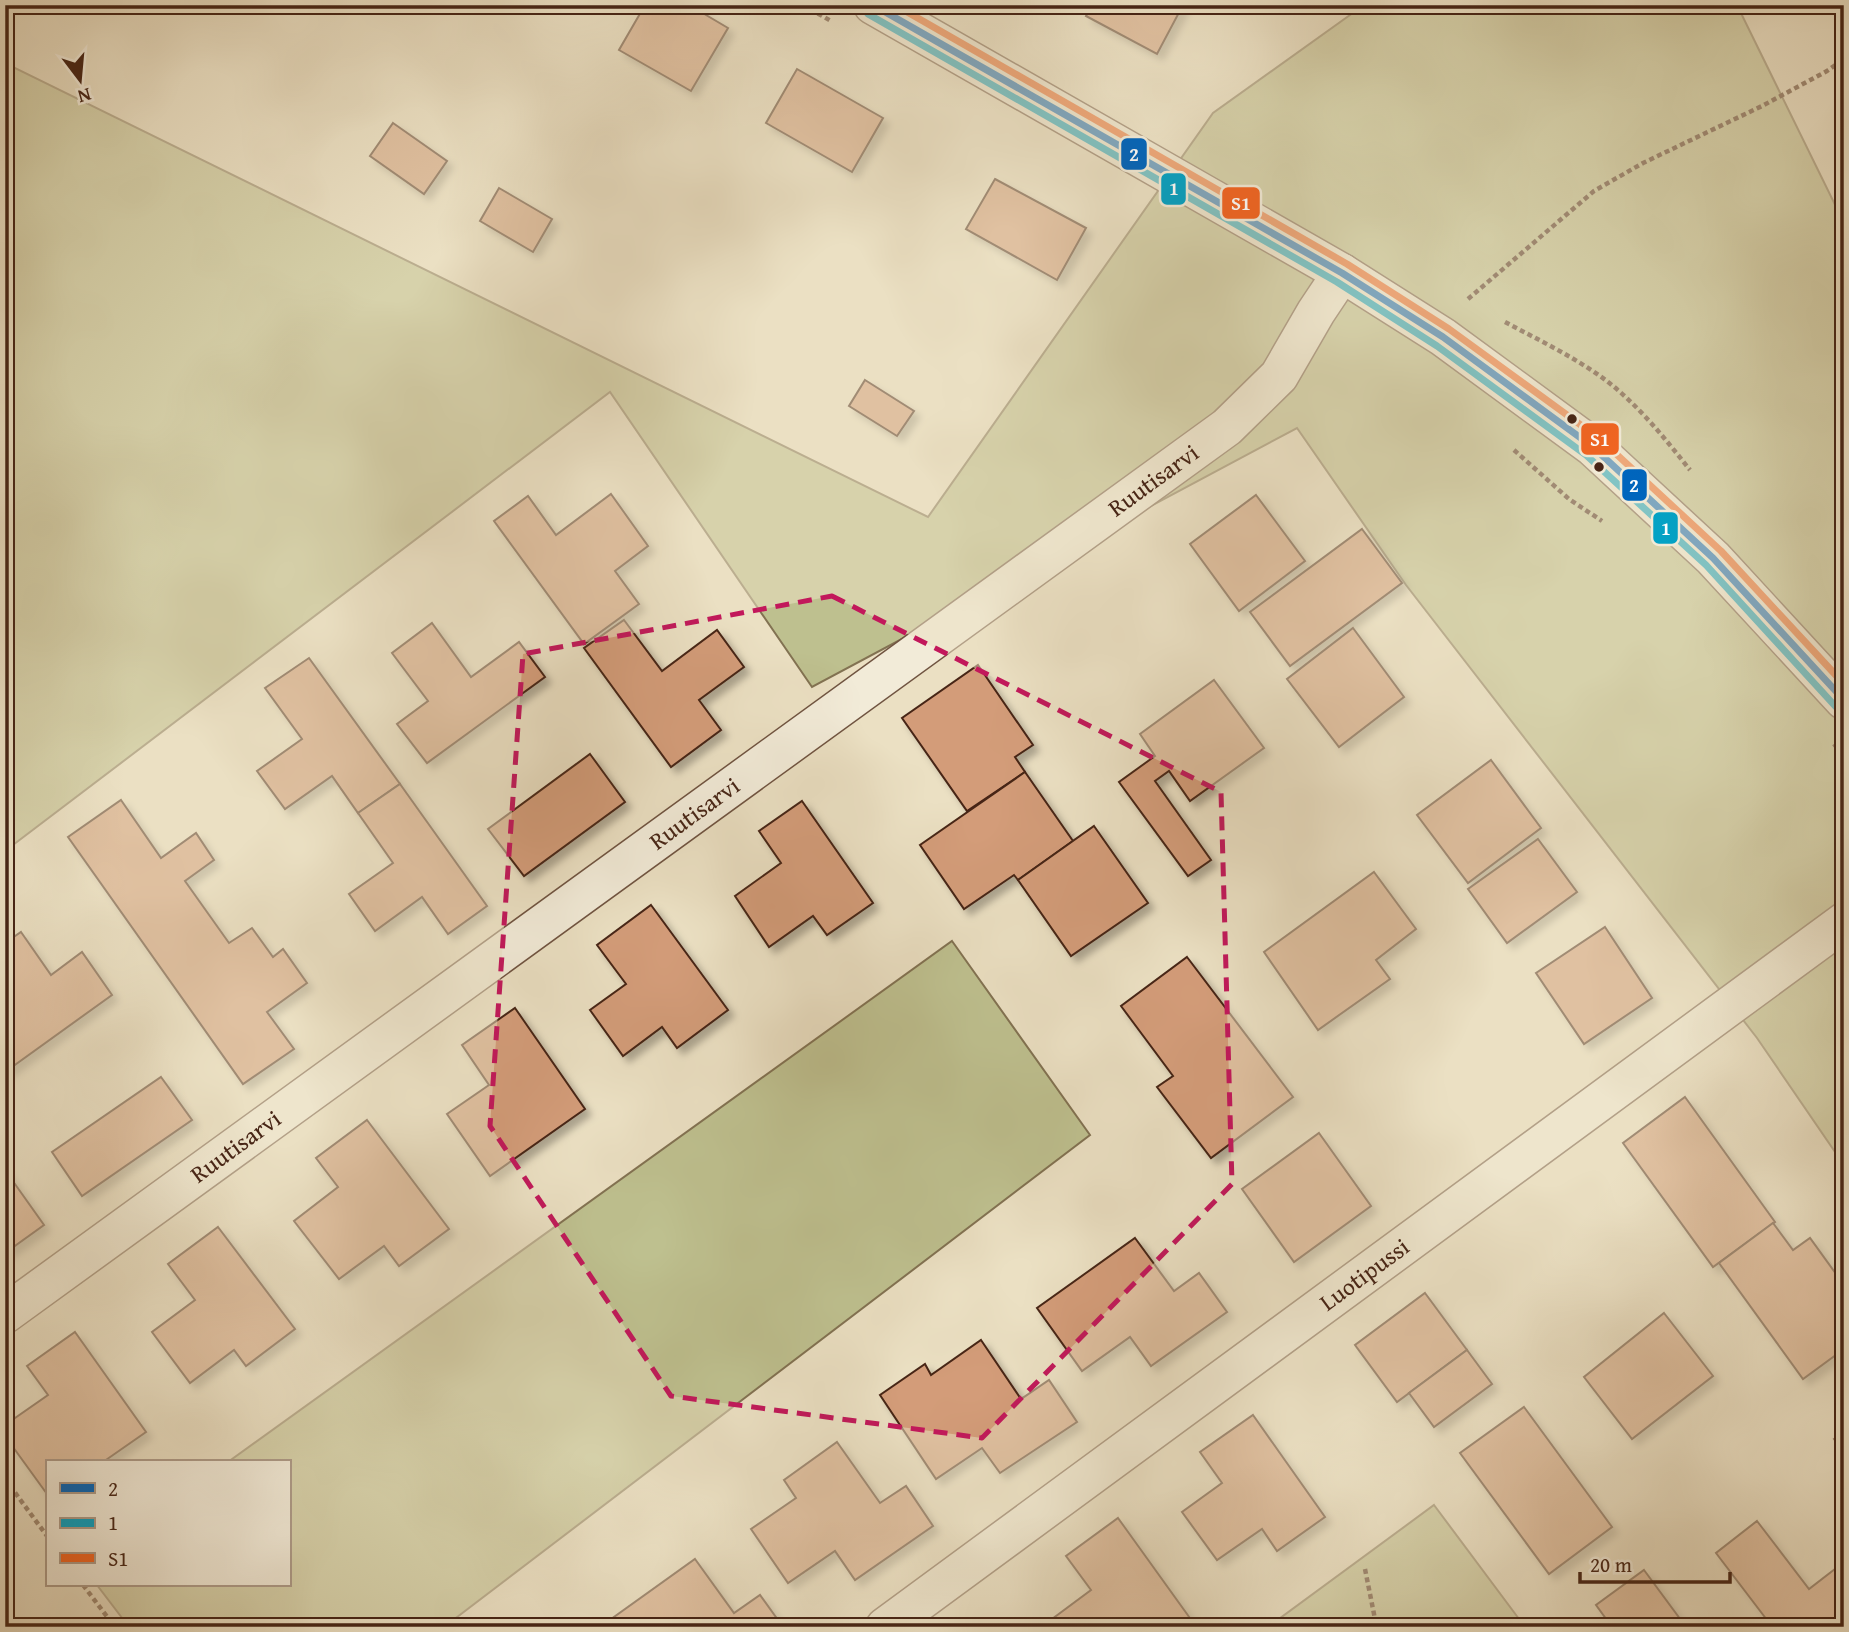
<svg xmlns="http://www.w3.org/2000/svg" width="1849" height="1632" viewBox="0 0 1849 1632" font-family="'Gentium Book Plus',serif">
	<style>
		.green { fill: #bec08f; stroke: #827252; stroke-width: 2 }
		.building { fill: #d39c79; stroke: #472516; stroke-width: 2; filter: url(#shadow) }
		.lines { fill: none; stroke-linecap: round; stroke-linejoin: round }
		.minor-casing { stroke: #705441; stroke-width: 41 }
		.tertiary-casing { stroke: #705441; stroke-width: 41 }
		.path { stroke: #472516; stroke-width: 4.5; stroke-dasharray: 5 3.5; stroke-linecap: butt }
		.minor { stroke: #f2ebd8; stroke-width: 38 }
		.tertiary { stroke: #f2ebd8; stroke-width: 38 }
		.bus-1-casing { stroke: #f2ebd8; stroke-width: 12 }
		.bus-2-casing { stroke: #f2ebd8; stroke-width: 12 }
		.bus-3-casing { stroke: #f2ebd8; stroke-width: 12 }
		.bus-1 { stroke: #0065bd; stroke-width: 7 }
		.bus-2 { stroke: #04a2c5; stroke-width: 7 }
		.bus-3 { stroke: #f26522; stroke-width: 7 }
		.marked { fill: none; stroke: #c2185b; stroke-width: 5; stroke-dasharray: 14 9; stroke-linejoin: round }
		.bus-dot { fill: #472516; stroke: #f2ebd8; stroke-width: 2.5 }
		.labels { text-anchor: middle; stroke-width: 6; stroke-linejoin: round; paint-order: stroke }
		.street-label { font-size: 24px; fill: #472516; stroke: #f2ebd8 }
		.line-badge { stroke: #f2ebd8; stroke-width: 2.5 }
		.badge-label { font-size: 19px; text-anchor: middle; font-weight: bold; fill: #fff }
	</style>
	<defs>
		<filter id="shadow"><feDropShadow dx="6" dy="6" stdDeviation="3.5" flood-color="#0004"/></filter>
	</defs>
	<rect width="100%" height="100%" fill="#ebe0c3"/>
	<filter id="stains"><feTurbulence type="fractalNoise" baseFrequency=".00286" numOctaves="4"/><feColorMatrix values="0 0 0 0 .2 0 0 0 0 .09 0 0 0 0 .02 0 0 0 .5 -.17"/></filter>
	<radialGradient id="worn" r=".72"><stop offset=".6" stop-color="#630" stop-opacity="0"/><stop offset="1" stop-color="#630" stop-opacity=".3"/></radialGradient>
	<g class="green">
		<polygon points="1364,5 1737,5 1844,223 1844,1165 1757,1038 1406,585 1297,428 812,687 610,392 5,851 5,63 928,517 1213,113"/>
		<polygon points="952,941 1090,1135 444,1627 129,1627 97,1585 289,1585 289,1462 228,1462"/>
		<polygon points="1434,1505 1525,1627 1268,1627"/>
	</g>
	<g class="building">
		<polygon points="645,5 689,5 728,28 691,91 619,50"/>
		<polygon points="1092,5 1183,5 1157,54 1086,16"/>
		<polygon points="797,69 883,118 852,172 766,123"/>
		<polygon points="393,123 447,161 424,194 370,156"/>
		<polygon points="995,179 1086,228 1057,280 966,229"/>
		<polygon points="499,188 552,219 533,252 480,221"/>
		<polygon points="865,380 914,411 897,436 849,406"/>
		<polygon points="611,494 648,546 615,571 639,604 584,644 494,521 528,496 556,535"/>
		<polygon points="1256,495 1305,561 1239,611 1190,544"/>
		<polygon points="1362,529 1402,583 1290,666 1250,612"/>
		<polygon points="624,620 662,671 717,630 744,667 699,700 721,730 671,767 584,648"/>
		<polygon points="432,623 471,677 519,642 545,677 427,763 397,724 428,701 392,653"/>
		<polygon points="1353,628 1404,697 1339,747 1287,679"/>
		<polygon points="309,658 400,784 358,813 332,776 285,809 257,771 302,739 265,688"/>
		<polygon points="978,665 1033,745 1015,757 1025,772 967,811 902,718"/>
		<polygon points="1214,680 1264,748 1190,801 1169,771 1155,781 1211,860 1188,876 1119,782 1155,756 1140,734"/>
		<polygon points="590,754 625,802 524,876 488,829"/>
		<polygon points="1491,760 1541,828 1468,883 1417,815"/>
		<polygon points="1025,772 1073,841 1018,880 1014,875 964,909 920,845"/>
		<polygon points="400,784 487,906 448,934 422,897 375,931 349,894 393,863 358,813"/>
		<polygon points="121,800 161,858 196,833 214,860 185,881 229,943 252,928 273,957 283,949 307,983 267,1012 294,1049 243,1084 68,837"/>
		<polygon points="802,801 873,903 827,935 813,916 769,947 735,896 781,863 759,831"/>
		<polygon points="1094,826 1148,903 1071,956 1018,880"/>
		<polygon points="1538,839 1577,892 1507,943 1468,889"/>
		<polygon points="1374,872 1416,929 1376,960 1390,979 1318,1030 1264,952"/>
		<polygon points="651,905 728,1010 677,1048 662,1027 623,1056 590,1010 626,984 597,945"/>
		<polygon points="1605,927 1652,998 1584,1044 1536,973"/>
		<polygon points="21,932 51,975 82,952 112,995 5,1072 5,943"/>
		<polygon points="1187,957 1293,1097 1211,1158 1157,1087 1173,1076 1121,1006"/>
		<polygon points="515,1008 585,1109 490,1176 447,1114 489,1085 462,1045"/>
		<polygon points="161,1077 192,1120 82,1196 52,1152"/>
		<polygon points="1685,1097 1775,1222 1713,1267 1623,1143"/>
		<polygon points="367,1120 449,1229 399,1266 384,1246 339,1279 294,1221 338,1187 316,1158"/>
		<polygon points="1319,1133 1371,1206 1294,1262 1242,1189"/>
		<polygon points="5,1170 44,1225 5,1253"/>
		<polygon points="1773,1223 1793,1250 1810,1238 1844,1285 1844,1349 1803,1379 1719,1263"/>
		<polygon points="218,1227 295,1329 246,1366 234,1350 190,1383 152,1332 195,1300 168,1264"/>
		<polygon points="1135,1238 1174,1291 1199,1273 1227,1312 1151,1366 1130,1337 1082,1371 1037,1308"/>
		<polygon points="1425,1293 1467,1350 1397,1402 1355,1345"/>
		<polygon points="1664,1313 1713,1376 1632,1439 1584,1377"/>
		<polygon points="75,1332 146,1432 103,1462 94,1460 91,1462 47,1462 47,1494 5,1436 5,1425 48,1395 27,1366"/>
		<polygon points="981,1340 1021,1399 1049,1380 1077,1422 1000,1473 982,1448 936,1479 880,1395 925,1364 931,1375"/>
		<polygon points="1467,1350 1492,1384 1434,1427 1409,1393"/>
		<polygon points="1524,1407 1612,1527 1549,1574 1460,1453"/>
		<polygon points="1253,1415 1325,1517 1277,1551 1262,1529 1217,1560 1182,1512 1222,1483 1200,1452"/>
		<polygon points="1844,1432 1844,1452 1834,1439"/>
		<polygon points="837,1442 880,1503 906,1486 933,1526 855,1580 835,1551 788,1583 751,1529 796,1498 784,1480"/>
		<polygon points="1118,1518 1192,1621 1184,1627 1051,1627 1048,1622 1091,1590 1066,1556"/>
		<polygon points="1757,1521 1809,1589 1844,1562 1844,1624 1840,1627 1758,1627 1767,1620 1716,1553"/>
		<polygon points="695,1559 734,1613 760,1595 783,1627 600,1627"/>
		<polygon points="1644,1570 1686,1627 1612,1627 1596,1605"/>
	</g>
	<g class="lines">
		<g class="minor-casing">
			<g id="minor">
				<path id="s1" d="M 5,1314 L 1227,427 L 1279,376 L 1316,312 L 1342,273"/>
				<path id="s2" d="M 885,1627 L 1844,922"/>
			</g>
		</g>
		<g class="tertiary-casing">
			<polyline id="tertiary" points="873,5 1342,273 1443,337 1593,447 1713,558 1844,700"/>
		</g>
		<g class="path">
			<polyline points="803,5 831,21"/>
			<polyline points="1468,299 1594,191 1643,163 1762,106 1827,71 1844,59"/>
			<path d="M 1505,322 C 1537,339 1570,355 1600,376 C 1635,401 1663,436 1690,470"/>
			<polyline points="1514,450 1569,499 1602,521"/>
			<polyline points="1834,744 1844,757"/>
			<polyline points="5,1479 47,1536"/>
			<polyline points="1365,1569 1375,1619 1373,1627"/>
			<polyline points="83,1585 115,1627"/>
		</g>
		<use href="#minor" class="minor"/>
		<use href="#tertiary" class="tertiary"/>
		<g class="bus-1-casing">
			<polyline id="bus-1" points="873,5 1342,273 1443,337 1593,447 1713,558 1844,700"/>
		</g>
		<g class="bus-2-casing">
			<polyline id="bus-2" points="868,14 1337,282 1437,346 1586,455 1706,565 1836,707"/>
		</g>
		<g class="bus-3-casing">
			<polyline id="bus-3" points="895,5 1347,264 1449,329 1600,439 1721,551 1844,684"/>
		</g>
		<use href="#bus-1" class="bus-1"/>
		<use href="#bus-2" class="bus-2"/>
		<use href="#bus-3" class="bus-3"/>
	</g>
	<path d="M0 0H1849V1632H0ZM 832,596 L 1221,792 L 1232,1184 L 982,1438 L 671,1396 L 490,1126 L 523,654 Z" fill="#ebe0c3" fill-opacity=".55" fill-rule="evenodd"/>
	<path class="marked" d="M 832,596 L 1221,792 L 1232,1184 L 982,1438 L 671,1396 L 490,1126 L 523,654 Z"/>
	<g class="bus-dot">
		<circle cx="1572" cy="419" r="6"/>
		<circle cx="1599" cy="467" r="6"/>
	</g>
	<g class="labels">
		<g class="street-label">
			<text dy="8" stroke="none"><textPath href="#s1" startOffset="1419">Ruutisarvi</textPath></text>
			<text dy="8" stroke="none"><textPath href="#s1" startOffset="852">Ruutisarvi</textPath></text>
			<text dy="8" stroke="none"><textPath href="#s1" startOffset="285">Ruutisarvi</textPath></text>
			<text dy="8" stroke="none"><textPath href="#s2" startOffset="595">Luotipussi</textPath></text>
		</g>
	</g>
	<g class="line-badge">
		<rect x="1120" y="137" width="28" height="34" rx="7" fill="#0065bd"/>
		<rect x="1160" y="172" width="27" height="34" rx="7" fill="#04a2c5"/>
		<rect x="1221" y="186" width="40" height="34" rx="7" fill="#f26522"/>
		<rect x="1580" y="422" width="40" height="34" rx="7" fill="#f26522"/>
		<rect x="1621" y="468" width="27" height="34" rx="7" fill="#0065bd"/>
		<rect x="1652" y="511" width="27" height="34" rx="7" fill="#04a2c5"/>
	</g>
	<g class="badge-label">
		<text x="1134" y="161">2</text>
		<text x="1174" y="195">1</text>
		<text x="1241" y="210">S1</text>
		<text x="1600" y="446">S1</text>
		<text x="1634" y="492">2</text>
		<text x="1666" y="535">1</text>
	</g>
	<rect width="1849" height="1632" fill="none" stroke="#ebe0c3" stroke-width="28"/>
	<rect x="7" y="7" width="1835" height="1618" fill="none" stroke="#472516" stroke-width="3.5"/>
	<rect x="14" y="14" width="1821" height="1604" fill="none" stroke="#472516" stroke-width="2"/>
	<rect x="46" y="1460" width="245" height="126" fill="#f2ebd8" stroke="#ae9c8a" stroke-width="2"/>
	<rect x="60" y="1483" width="35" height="10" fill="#0065bd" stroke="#ae9c8a" stroke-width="2"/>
	<text x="108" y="1496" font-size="21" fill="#472516">2</text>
	<rect x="60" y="1518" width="35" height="10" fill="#04a2c5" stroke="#ae9c8a" stroke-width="2"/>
	<text x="108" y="1530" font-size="21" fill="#472516">1</text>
	<rect x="60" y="1553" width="35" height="10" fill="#f26522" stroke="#ae9c8a" stroke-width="2"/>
	<text x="108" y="1566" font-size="21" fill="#472516">S1</text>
	<g transform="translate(80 80) rotate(164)" stroke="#f2ebd8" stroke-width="5" paint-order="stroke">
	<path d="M0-5L12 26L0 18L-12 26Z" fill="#472516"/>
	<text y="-10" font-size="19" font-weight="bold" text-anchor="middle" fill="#472516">N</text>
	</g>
	<path d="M1580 1572v10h150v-10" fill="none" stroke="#472516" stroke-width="3.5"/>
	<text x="1590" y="1572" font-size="21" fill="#472516" stroke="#f2ebd8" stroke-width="5" paint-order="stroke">20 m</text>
	<rect width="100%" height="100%" filter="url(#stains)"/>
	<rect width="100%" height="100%" fill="url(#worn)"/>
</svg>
